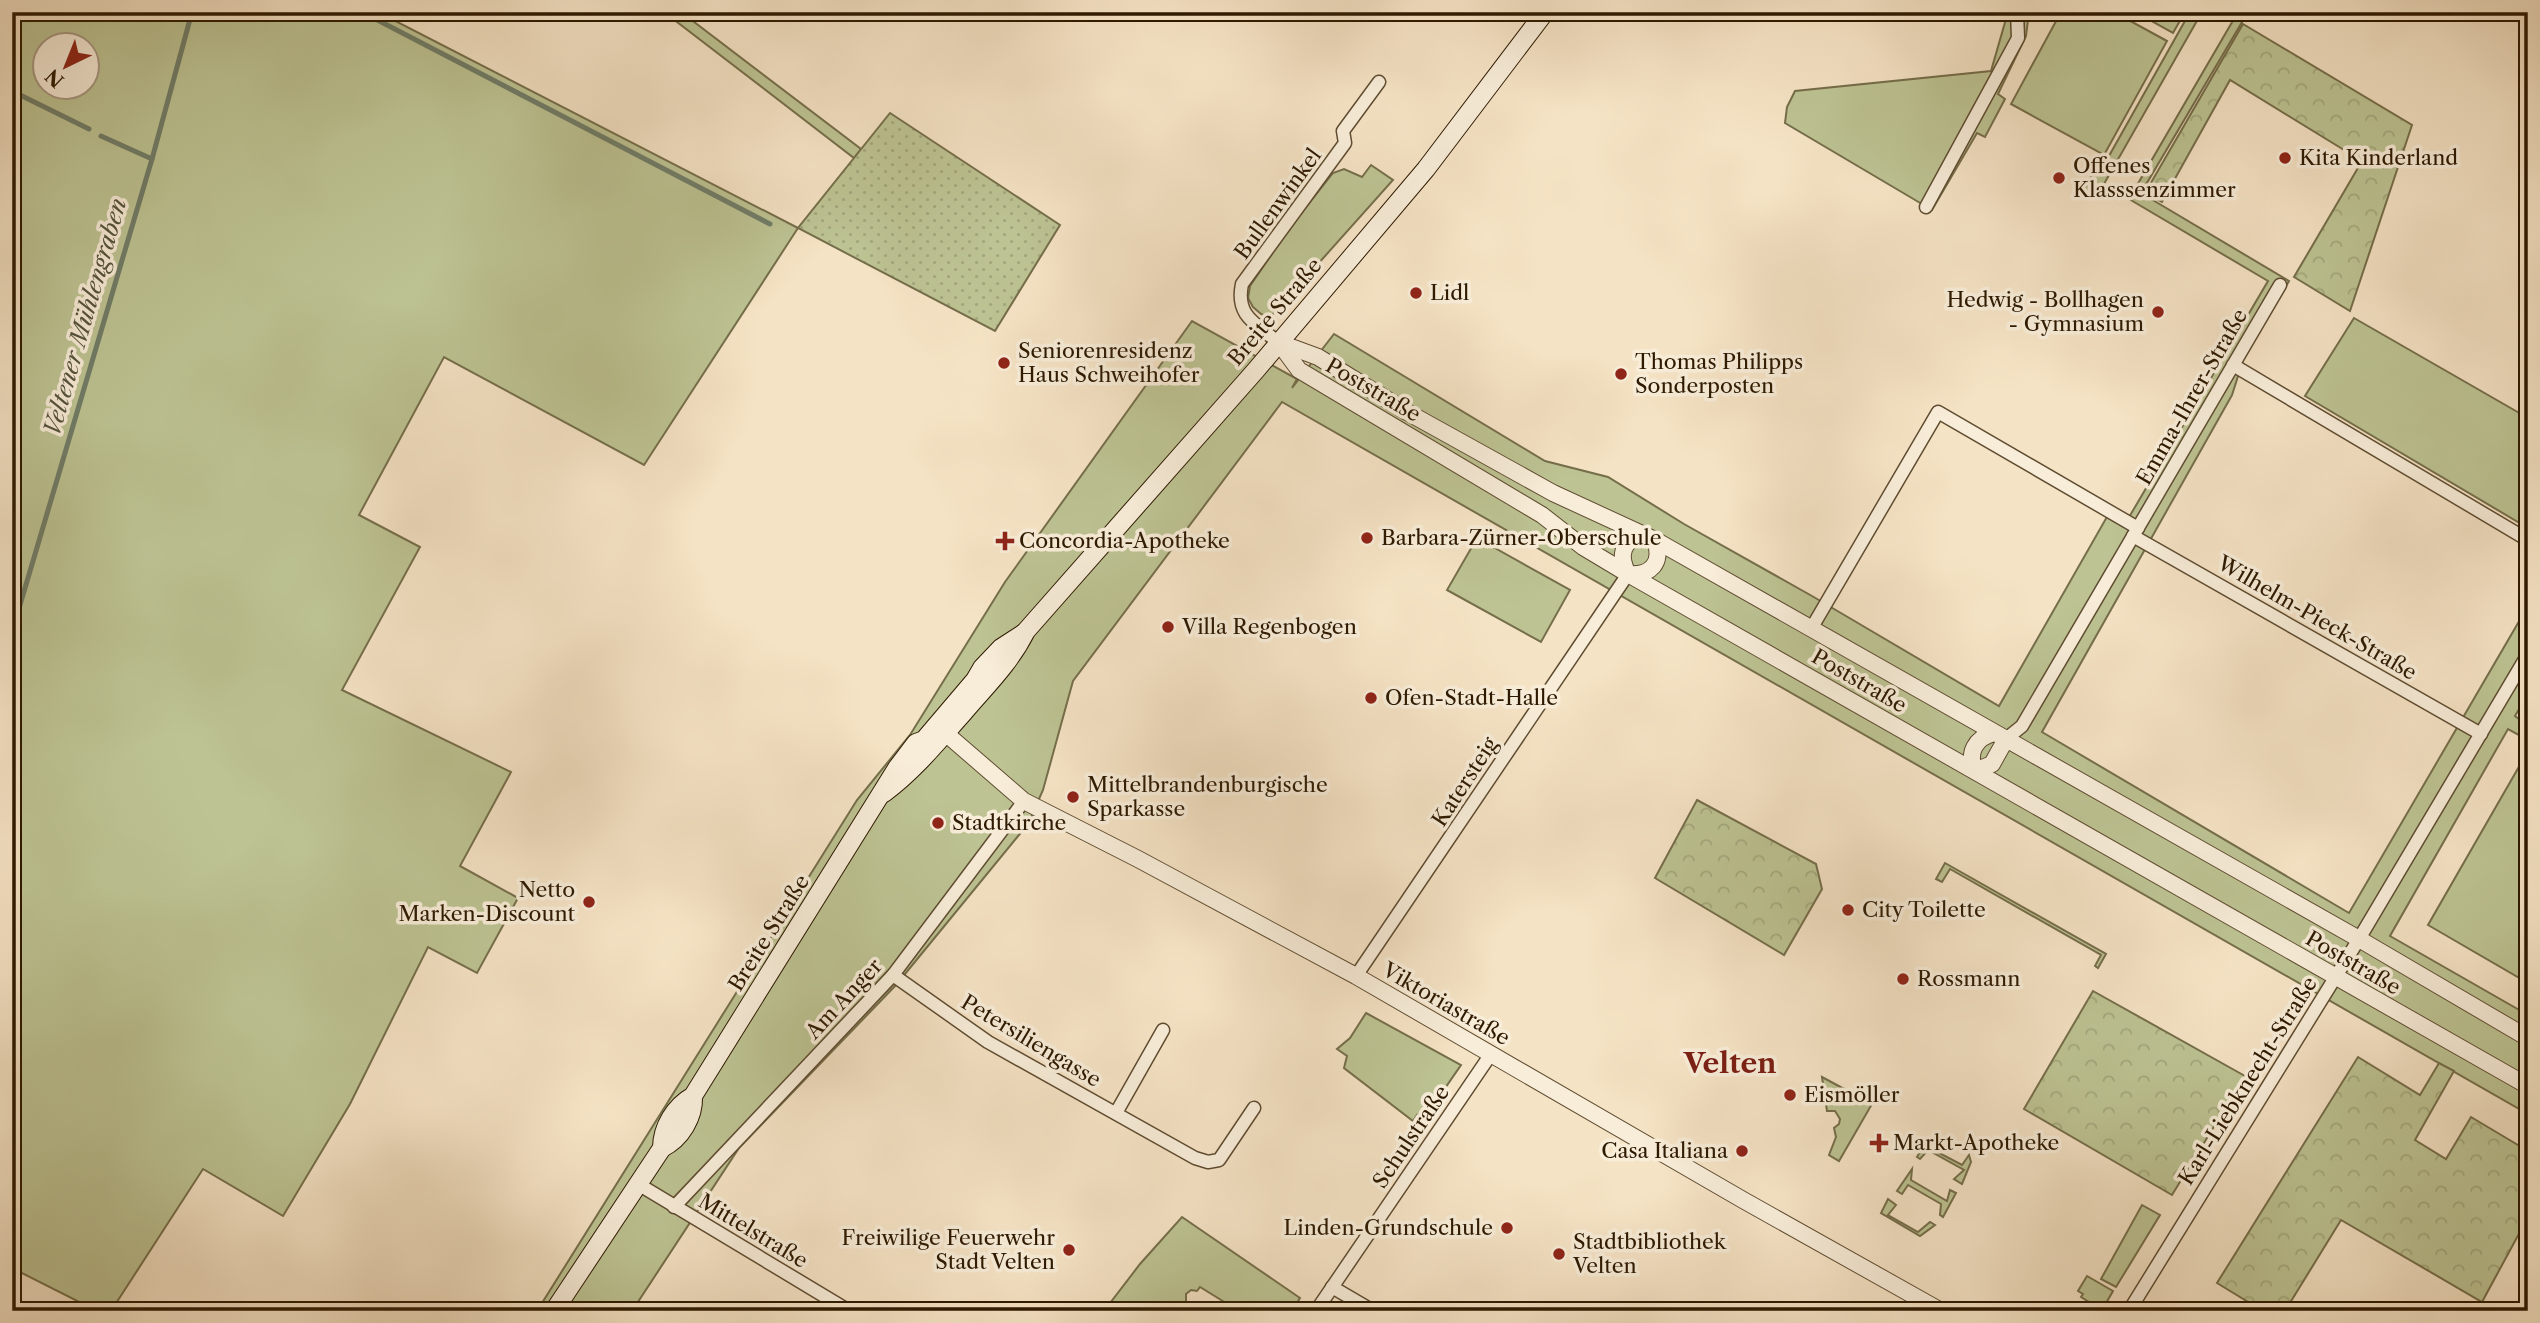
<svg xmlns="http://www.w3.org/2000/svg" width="2540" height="1323" viewBox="0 0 2540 1323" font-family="'Libre Caslon Text',serif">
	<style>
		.grass { fill: #bdc393; stroke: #756e4a; stroke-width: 2; fill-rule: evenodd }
		.park { fill: url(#park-crowns); stroke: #756e4a; stroke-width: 2 }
		.garden { fill: url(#garden-dots); stroke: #756e4a; stroke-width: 2 }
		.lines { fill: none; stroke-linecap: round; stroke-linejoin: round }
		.stream { stroke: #707d68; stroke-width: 5 }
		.minor-casing { stroke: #5f4c31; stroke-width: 15 }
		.tertiary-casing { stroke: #5f4c31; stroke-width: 18 }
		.secondary-casing { stroke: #2d1900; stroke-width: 20 }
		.minor { stroke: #f8edd9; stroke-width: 12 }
		.tertiary { stroke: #f8edd9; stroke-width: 16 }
		.secondary { stroke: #f8edd9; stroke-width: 18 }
		.poi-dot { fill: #8f2418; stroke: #f8edd9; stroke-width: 2.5 }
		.labels { text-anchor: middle; stroke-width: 7; stroke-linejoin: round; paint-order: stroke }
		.poi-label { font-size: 21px; fill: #2d1900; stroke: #f8edd9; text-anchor: start }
		.street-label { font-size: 21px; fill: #2d1900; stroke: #f8edd9 }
		.water-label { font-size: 23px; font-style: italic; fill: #54533d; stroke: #f8edd9 }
		.district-label { font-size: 28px; font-weight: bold; fill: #7a1f14; stroke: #f8edd9 }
	</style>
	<defs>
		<pattern id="park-crowns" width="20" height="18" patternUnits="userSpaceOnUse" patternTransform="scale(1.75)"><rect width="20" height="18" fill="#bdc393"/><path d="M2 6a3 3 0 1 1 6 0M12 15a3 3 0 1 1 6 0" fill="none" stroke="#a3a77d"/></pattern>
		<pattern id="garden-dots" width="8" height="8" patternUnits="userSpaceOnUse" patternTransform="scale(1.75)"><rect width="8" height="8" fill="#bdc393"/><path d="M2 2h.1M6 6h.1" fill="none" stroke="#a3a77d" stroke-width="1.8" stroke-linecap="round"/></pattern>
	</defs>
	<rect width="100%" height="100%" fill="#f5e3c5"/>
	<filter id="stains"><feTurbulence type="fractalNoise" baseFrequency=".00286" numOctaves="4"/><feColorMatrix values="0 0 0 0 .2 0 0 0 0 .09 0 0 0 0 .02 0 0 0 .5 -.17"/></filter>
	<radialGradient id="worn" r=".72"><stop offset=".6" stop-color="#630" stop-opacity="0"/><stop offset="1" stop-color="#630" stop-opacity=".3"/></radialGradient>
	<g class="grass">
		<path d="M 12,12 L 378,12 L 798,228 L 644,465 L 444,357 L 359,515 L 420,547 L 342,690 L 511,772 L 460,866 L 518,898 L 477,973 L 428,947 L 350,1104 L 283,1216 L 203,1169 L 111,1311 L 97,1311 L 12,1268 ZM 46,46 L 88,46 L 88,88 L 46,88 Z"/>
		<polygon points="664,12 681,12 861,149 854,158"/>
		<polygon points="2008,12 2029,12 2026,36 1998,94 2005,99 1985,137 1977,133 1932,210 1785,123 1787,107 1795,91 1991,71"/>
		<polygon points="2061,12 2114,12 2167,41 2104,155 2011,104"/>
		<polygon points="2147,12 2185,12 2173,33 2144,17"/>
		<polygon points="2190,12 2202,12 2096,198 2083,191 2100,160 2105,163"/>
		<polygon points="2238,12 2248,12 2141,193 2289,281 2244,357 2232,395 2042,732 2349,913 2528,606 2528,694 2515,716 2528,726 2528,740 2508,729 2390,936 2528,1015 2528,1114 1282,402 1073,681 1043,790 1028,824 896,985 739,1148 632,1311 537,1311 857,800 910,735 1005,582 1192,321 1297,379 1292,388 1334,334 1545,461 1608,477 1684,524 1812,596 1999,706 2108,515 2125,524 2268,281 2129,199"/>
		<polygon points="1371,165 1393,180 1275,312 1270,318 1261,314 1253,307 1248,298 1250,286 1291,226 1333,173 1344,169 1362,177"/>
		<polygon points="2354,318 2528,418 2528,528 2305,396"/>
		<polygon points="1477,538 1570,590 1541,642 1447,590"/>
		<polygon points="2528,751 2528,983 2428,925"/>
		<polygon points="1945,863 2106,954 2098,968 2095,966 2101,955 1950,869 1942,882 1936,879"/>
		<polygon points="1366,1013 1461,1065 1423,1120 1417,1115 1413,1121 1344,1068 1347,1056 1337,1049 1350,1038"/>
		<polygon points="1822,1077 1872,1104 1839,1161 1829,1155 1836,1137 1834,1128 1839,1124 1840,1119 1835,1111 1827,1111"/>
		<polygon points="1924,1145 1962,1165 1969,1155 1971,1162 1962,1184 1954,1179 1964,1170 1928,1150 1920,1159 1917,1157"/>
		<polygon points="1912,1169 1911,1180 1947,1201 1950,1190 1956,1193 1943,1217 1940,1215 1941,1204 1908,1185 1902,1194 1897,1191"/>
		<polygon points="1888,1199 1896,1205 1888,1215 1918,1232 1930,1222 1935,1225 1920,1236 1881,1213"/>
		<polygon points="2142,1205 2160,1215 2116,1287 2101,1279"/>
		<polygon points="1182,1217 1300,1298 1292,1311 1239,1311 1200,1287 1197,1291 1191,1290 1186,1294 1186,1308 1190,1311 1104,1311 1140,1264"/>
		<polygon points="2087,1276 2113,1291 2102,1310 2081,1297 2083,1294 2078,1291"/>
	</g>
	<g class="park">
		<polygon points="2243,24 2412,125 2350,311 2294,277 2362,161 2230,80 2162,202 2145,193"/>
		<polygon points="1697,800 1816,864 1822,889 1784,955 1655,878"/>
		<polygon points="2093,991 2245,1076 2172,1195 2024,1109"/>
		<polygon points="2358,1057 2420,1095 2439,1063 2454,1071 2415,1140 2446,1159 2471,1117 2528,1151 2528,1233 2521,1230 2482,1302 2341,1220 2285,1311 2263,1311 2217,1283"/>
	</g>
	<polygon class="garden" points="890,113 1060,225 995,331 798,228"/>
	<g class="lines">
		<g class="stream">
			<polyline points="362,12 770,224"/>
			<polyline points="12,91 89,129"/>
			<polyline points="101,136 152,159"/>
			<polyline points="12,632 152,159 192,12"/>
		</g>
		<g class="minor-casing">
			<g id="minor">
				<polyline points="1926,207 2018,38 2017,12"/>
				<path d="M 1279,343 C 1257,324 1235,317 1242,284 L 1345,143 L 1343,131 L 1379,82"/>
				<polyline points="2233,365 2528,540"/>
				<polyline points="2133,536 2481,734"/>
				<polyline points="1811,629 1938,412 2138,528"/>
				<polyline points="2006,739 2022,726 2280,285"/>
				<polyline points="893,975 988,1042 1195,1158 1208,1162 1219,1160 1254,1108"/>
				<polyline points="1356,976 1628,574"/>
				<polyline points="1116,1113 1163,1030"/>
				<polyline points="638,1184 849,1311"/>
				<polyline points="674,1207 893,975 1024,801"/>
				<polyline points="1332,1287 1373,1311"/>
				<polyline points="1316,1311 1491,1054"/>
				<polyline points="2129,1311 2359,939 2528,654"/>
			</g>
		</g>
		<g class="tertiary-casing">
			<g id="tertiary">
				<polyline points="1279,343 1299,370 1542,515 1583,547 1628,574 2528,1086"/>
				<polyline points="1280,343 1318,357 1407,412 1553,493 1655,540 2359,939 2528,1038"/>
				<path d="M 1645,535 C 1622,539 1618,555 1628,574 C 1651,576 1663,563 1655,540"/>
				<polyline points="936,725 1024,801 1138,859 1356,976 1743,1200 1941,1311"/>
				<path d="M 1994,733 C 1975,738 1967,753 1975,771 L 1992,764 L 2006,739"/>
			</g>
		</g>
		<g class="secondary-casing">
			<g id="secondary">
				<path d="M 884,793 C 915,770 938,741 964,712 C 987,685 1010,663 1026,631 L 1256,370 L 1426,169 L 1545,12"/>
				<path d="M 662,1148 C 681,1139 694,1117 693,1096"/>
				<path d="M 554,1311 L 662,1148 C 662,1127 675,1106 693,1096 L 897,768 L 916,743 L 924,740 L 975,680 L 982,668 L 1001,648 L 1024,633"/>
			</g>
		</g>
		<use href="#minor" class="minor"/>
		<use href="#tertiary" class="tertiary"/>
		<use href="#secondary" class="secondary"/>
	</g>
	<g class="poi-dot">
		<circle cx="2285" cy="158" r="7"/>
		<circle cx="2059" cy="178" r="7"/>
		<circle cx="1416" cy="293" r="7"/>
		<circle cx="2158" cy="312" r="7"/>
		<circle cx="1004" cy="363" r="7"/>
		<circle cx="1621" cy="374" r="7"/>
		<circle cx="1367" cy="538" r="7"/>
		<path d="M1001.5 530.5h7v7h7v7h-7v7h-7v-7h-7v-7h7z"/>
		<circle cx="1168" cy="627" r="7"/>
		<circle cx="1371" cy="698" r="7"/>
		<circle cx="1073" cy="797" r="7"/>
		<circle cx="938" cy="823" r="7"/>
		<circle cx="589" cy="902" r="7"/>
		<circle cx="1848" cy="910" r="7"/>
		<circle cx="1903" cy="979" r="7"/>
		<circle cx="1790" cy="1095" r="7"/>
		<path d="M1875.5 1132.5h7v7h7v7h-7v7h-7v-7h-7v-7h7z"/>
		<circle cx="1742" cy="1151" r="7"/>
		<circle cx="1507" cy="1228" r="7"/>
		<circle cx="1069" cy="1250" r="7"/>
		<circle cx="1559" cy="1254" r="7"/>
	</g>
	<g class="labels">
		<g class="poi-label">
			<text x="2299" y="165">Kita Kinderland</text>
			<text x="2073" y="173">Offenes<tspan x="2073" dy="24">Klasssenzimmer</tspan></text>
			<text x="1430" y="300">Lidl</text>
			<text x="2144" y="307" text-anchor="end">Hedwig - Bollhagen<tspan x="2144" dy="24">- Gymnasium</tspan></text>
			<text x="1018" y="358">Seniorenresidenz<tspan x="1018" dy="24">Haus Schweihofer</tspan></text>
			<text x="1635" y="369">Thomas Philipps<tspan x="1635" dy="24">Sonderposten</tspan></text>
			<text x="1381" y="545">Barbara-Zürner-Oberschule</text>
			<text x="1019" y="548">Concordia-Apotheke</text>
			<text x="1182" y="634">Villa Regenbogen</text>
			<text x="1385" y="705">Ofen-Stadt-Halle</text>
			<text x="1087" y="792">Mittelbrandenburgische<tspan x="1087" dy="24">Sparkasse</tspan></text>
			<text x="952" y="830">Stadtkirche</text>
			<text x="575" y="897" text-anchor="end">Netto<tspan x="575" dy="24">Marken-Discount</tspan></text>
			<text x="1862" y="917">City Toilette</text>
			<text x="1917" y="986">Rossmann</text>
			<text x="1804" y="1102">Eismöller</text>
			<text x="1893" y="1150">Markt-Apotheke</text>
			<text x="1728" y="1158" text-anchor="end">Casa Italiana</text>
			<text x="1493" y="1235" text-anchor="end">Linden-Grundschule</text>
			<text x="1055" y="1245" text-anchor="end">Freiwilige Feuerwehr<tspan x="1055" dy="24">Stadt Velten</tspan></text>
			<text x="1573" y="1249">Stadtbibliothek<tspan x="1573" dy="24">Velten</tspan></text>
		</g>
		<g class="street-label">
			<text transform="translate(1278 204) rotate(-54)" y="7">Bullenwinkel</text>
			<text transform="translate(1275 312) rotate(-50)" y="7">Breite Straße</text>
			<text transform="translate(1373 390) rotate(30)" y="7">Poststraße</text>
			<text transform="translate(2192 397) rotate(-60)" y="7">Emma-Ihrer-Straße</text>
			<text transform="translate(2317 618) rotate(30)" y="7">Wilhelm-Pieck-Straße</text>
			<text transform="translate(1859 681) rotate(30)" y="7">Poststraße</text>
			<text transform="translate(1465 782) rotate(-57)" y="7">Katersteig</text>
			<text transform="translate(769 933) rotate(-58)" y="7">Breite Straße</text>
			<text transform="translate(2353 963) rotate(30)" y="7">Poststraße</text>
			<text transform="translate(844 999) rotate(-47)" y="7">Am Anger</text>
			<text transform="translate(1446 1004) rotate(30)" y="7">Viktoriastraße</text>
			<text transform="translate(1031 1041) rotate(31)" y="7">Petersiliengasse</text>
			<text transform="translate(2248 1081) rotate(-58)" y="7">Karl-Liebknecht-Straße</text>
			<text transform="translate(1411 1137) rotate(-56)" y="7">Schulstraße</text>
			<text transform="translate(753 1231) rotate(31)" y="7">Mittelstraße</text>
		</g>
		<g class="water-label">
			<text transform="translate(85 317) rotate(-74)" y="8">Veltener Mühlengraben</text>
		</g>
		<g class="district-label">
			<text x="1730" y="1073">Velten</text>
		</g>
	</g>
	<rect width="2540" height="1323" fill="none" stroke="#f5e3c5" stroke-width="42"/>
	<rect x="14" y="14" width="2512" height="1295" fill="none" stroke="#2d1900" stroke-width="3.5"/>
	<rect x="21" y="21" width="2498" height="1281" fill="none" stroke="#2d1900" stroke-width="2"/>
	<g transform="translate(66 66) rotate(223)"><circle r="33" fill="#f8edd9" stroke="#a79882" stroke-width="2"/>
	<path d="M0-5L12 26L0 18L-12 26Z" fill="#8f2418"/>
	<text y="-10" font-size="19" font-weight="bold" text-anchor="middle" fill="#2d1900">N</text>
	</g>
	<rect width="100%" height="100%" filter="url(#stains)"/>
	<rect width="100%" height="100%" fill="url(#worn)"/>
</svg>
